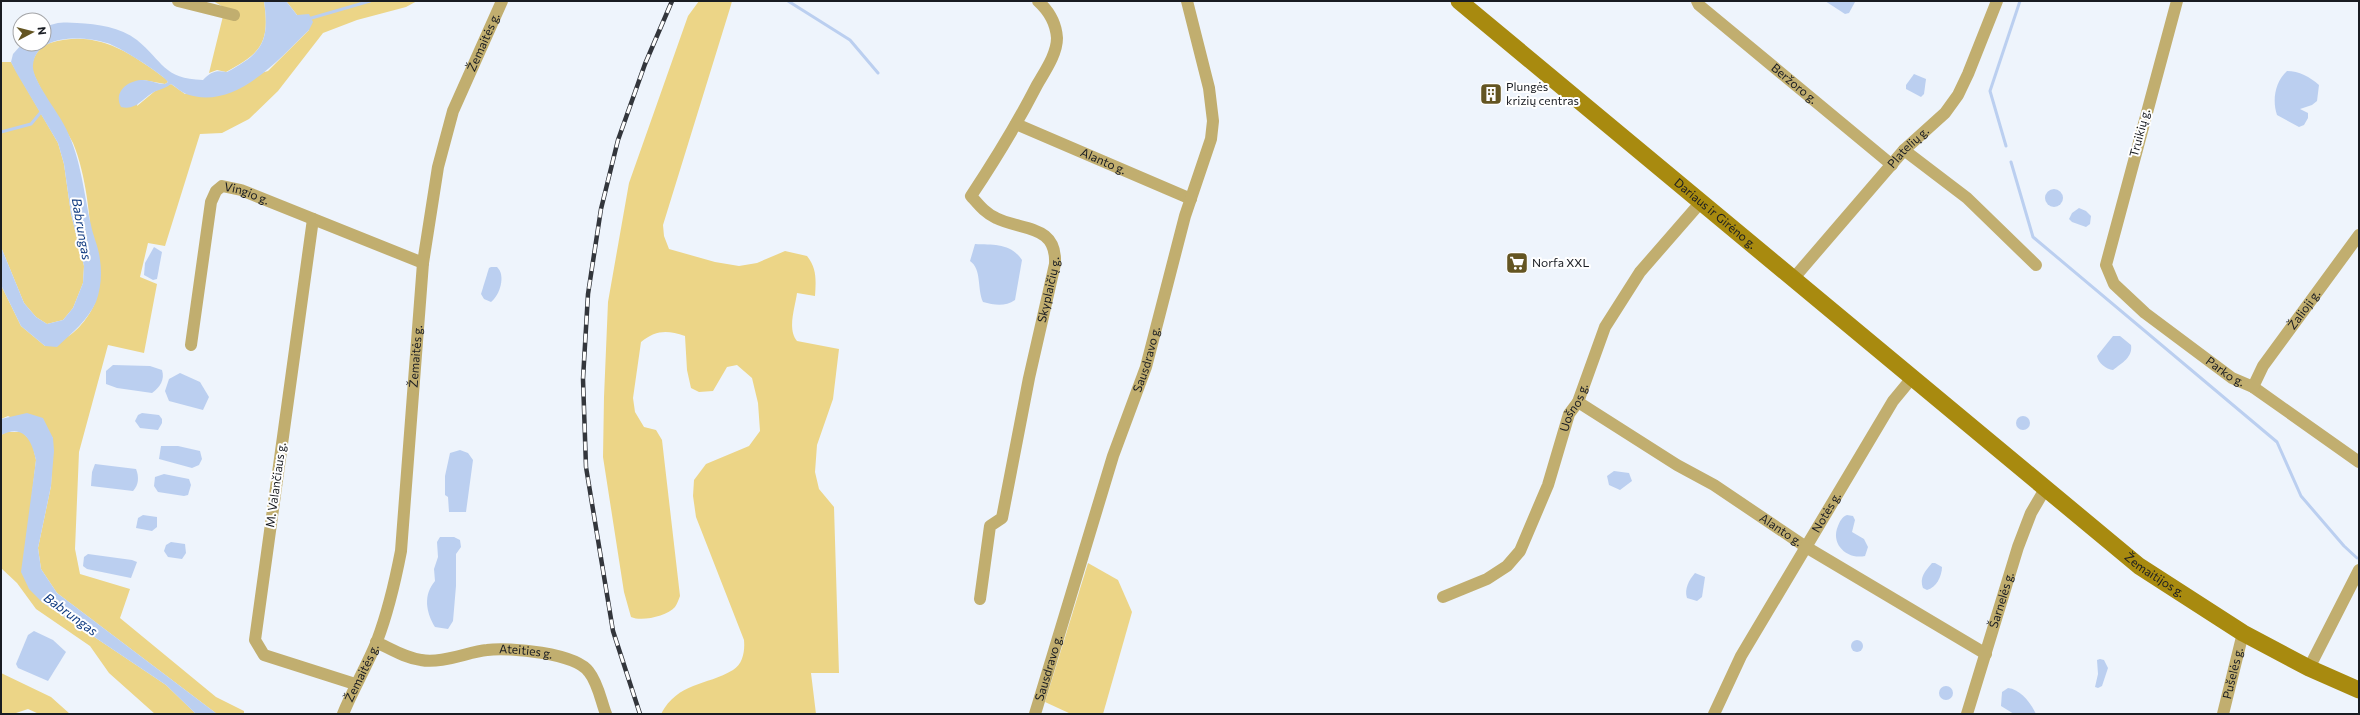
<svg xmlns="http://www.w3.org/2000/svg" width="2360" height="715" viewBox="0 0 2360 715" font-family="Commissioner,sans-serif">
	<style>
		.green { fill: #ecd587 }
		.water { fill: #bbcff0 }
		.lines { fill: none; stroke-linecap: round; stroke-linejoin: round }
		.stream { stroke: #bbcff0; stroke-width: 3 }
		.minor { stroke: #c1ae6f; stroke-width: 12 }
		.secondary { stroke: #a88a0f; stroke-width: 17 }
		.rail-casing { stroke: #33363c; stroke-width: 4.5 }
		.rail { stroke: #fff; stroke-width: 3; stroke-dasharray: 9; stroke-linecap: butt }
		.labels { text-anchor: middle; stroke-width: 4; stroke-linejoin: round; paint-order: stroke }
		.street-label { font-size: 12px; fill: #191c22; stroke: #fff }
		.poi-label { font-size: 12px; fill: #191c22; stroke: #fff; text-anchor: start }
		.water-label { font-size: 13px; font-style: italic; fill: #103b81; stroke: #fff }
	</style>
	<rect width="100%" height="100%" fill="#eef4fc"/>
	<g class="green">
		<path d="M 213,1 L 264,1 C 270,42 262,53 226,72 L 217,70 L 209,73 L 225,8 Z"/>
		<path d="M 286,1 L 417,1 L 406,7 L 357,20 L 323,33 L 278,91 L 249,119 L 222,133 L 200,134 L 165,246 L 148,243 L 140,277 L 157,284 L 144,353 L 108,345 L 79,452 L 75,549 L 80,574 L 130,589 L 120,618 L 216,697 L 244,711 L 244,714 L 217,714 L 57,593 L 41,569 L 38,548 L 51,486 L 53,438 L 8,416 L 1,419 L 1,285 L 21,326 L 45,346 C 52,343 61,341 67,337 C 78,331 92,313 95,302 C 98,295 95,282 94,275 C 91,233 89,182 73,143 C 65,126 32,80 32,66 C 33,55 41,46 50,43 C 97,29 129,52 166,79 L 168,82 L 165,84 L 143,80 L 137,106 L 155,91 L 171,84 L 185,94 L 268,71 L 309,30 Z"/>
		<path d="M 699,1 L 732,1 L 731,5 L 663,225 L 664,236 L 669,249 L 715,262 L 739,266 L 757,263 L 785,251 L 807,256 C 817,268 816,281 815,296 L 797,293 C 795,308 787,329 797,341 L 839,349 L 833,399 L 817,445 L 815,472 L 819,489 L 834,507 L 839,673 L 811,673 L 816,714 L 661,714 C 678,682 706,686 733,670 C 743,664 745,651 744,640 L 696,517 L 693,496 L 694,480 L 706,464 L 749,446 L 760,431 L 758,403 L 752,378 L 737,365 L 727,367 L 713,391 L 699,392 L 691,388 L 687,370 L 685,336 C 667,330 656,330 641,342 L 633,398 L 635,412 L 644,427 L 656,430 L 662,440 L 680,596 C 679,599 677,604 675,607 C 667,616 642,622 631,617 L 624,592 L 603,457 L 604,397 L 608,302 L 629,183 L 688,16 Z"/>
		<polygon points="1,62 11,62 58,143 64,164 71,214 84,266 83,283 73,308 63,320 47,324 36,317 24,303 1,247"/>
		<polygon points="7,432 22,432 32,442 36,460 30,512 42,602 166,685 196,714 155,714 109,673 90,646 36,609 17,583 1,568 1,435"/>
		<polygon points="1088,563 1118,580 1132,612 1103,714 1071,714 1045,702"/>
		<polygon points="1,673 51,697 70,714 39,714 28,709 13,714 1,714"/>
	</g>
	<g class="water">
		<path d="M 264,1 L 286,1 L 297,15 L 309,14 L 313,22 L 309,30 C 278,60 235,111 186,94 C 181,92 176,87 171,84 C 166,88 161,89 156,91 C 143,97 137,111 121,107 C 113,92 128,80 143,80 C 150,80 157,84 165,84 L 168,82 C 161,73 118,46 107,43 C 85,36 36,33 33,65 C 31,78 57,111 63,123 C 81,155 83,190 91,225 C 93,236 99,248 100,260 C 102,273 101,289 96,302 C 88,320 71,334 57,347 L 45,346 L 21,326 L 1,285 L 1,247 L 24,303 L 36,317 L 47,324 L 63,320 L 73,308 L 83,283 L 84,266 L 71,214 L 64,164 L 58,143 L 16,72 L 11,62 L 13,54 L 22,44 L 44,44 L 44,28 C 54,22 65,22 77,23 C 98,24 120,27 137,40 C 163,61 163,79 203,80 C 211,72 215,70 227,72 C 262,53 270,42 264,1 Z"/>
		<polygon points="1825,1 1854,1 1855,2 1849,13 1845,14"/>
		<path d="M 2287,71 C 2299,71 2310,77 2319,85 L 2317,101 L 2312,105 L 2300,109 L 2308,113 L 2308,118 L 2304,125 L 2299,127 L 2277,115 C 2272,100 2275,82 2287,71 Z"/>
		<polygon points="1914,74 1926,79 1924,94 1921,97 1906,89 1906,85"/>
		<circle cx="2054" cy="198" r="9"/>
		<polygon points="2079,208 2086,211 2091,216 2090,224 2086,227 2072,222 2069,219 2072,213"/>
		<path d="M 975,244 C 994,245 1011,243 1022,260 L 1015,300 C 1005,307 994,305 983,302 C 977,289 982,269 970,261 Z"/>
		<polygon points="154,247 162,252 157,279 153,280 144,275 145,263"/>
		<path d="M 491,267 L 497,267 C 506,275 500,295 491,302 L 484,299 L 481,294 L 489,268 Z"/>
		<path d="M 2113,336 L 2120,336 L 2131,345 C 2133,357 2122,363 2113,370 C 2106,369 2098,363 2097,356 Z"/>
		<path d="M 113,365 L 150,366 L 162,370 C 165,380 160,387 152,393 L 117,388 L 106,384 L 106,371 Z"/>
		<polygon points="180,373 200,382 209,397 203,410 169,401 165,391 169,379"/>
		<path d="M 27,413 L 43,418 L 53,438 L 54,451 L 51,486 L 38,548 L 41,569 L 57,593 L 217,714 L 196,714 L 166,685 L 42,602 L 29,589 L 21,572 L 36,460 C 32,441 24,423 1,435 L 1,419 Z"/>
		<polygon points="142,413 159,415 162,419 162,423 158,430 140,428 135,421 138,415"/>
		<circle cx="2023" cy="423" r="7"/>
		<polygon points="161,446 178,446 200,451 202,459 199,465 192,468 159,459"/>
		<polygon points="460,450 468,453 473,460 466,512 449,512 448,497 445,495 445,476 450,453"/>
		<path d="M 95,464 L 136,469 C 139,476 139,485 133,491 L 91,486 L 92,472 Z"/>
		<polygon points="1614,471 1629,473 1632,481 1620,490 1609,485 1607,476"/>
		<polygon points="164,474 189,479 191,485 188,495 184,496 158,492 154,486 155,477"/>
		<polygon points="143,515 157,517 157,527 152,531 136,528 138,518"/>
		<path d="M 1847,515 L 1853,516 L 1855,520 L 1852,532 L 1864,539 L 1868,547 L 1865,556 C 1847,560 1830,544 1838,526 C 1840,521 1842,517 1847,515 Z"/>
		<path d="M 440,537 L 454,537 L 460,540 L 461,547 L 456,554 L 456,586 L 453,621 L 448,629 L 435,627 C 426,612 423,595 435,581 L 434,569 L 438,557 L 437,542 Z"/>
		<polygon points="171,542 185,544 186,553 182,559 168,557 164,551 166,545"/>
		<polygon points="88,554 132,560 137,562 131,578 87,569 83,566 84,557"/>
		<path d="M 1932,563 L 1935,563 L 1942,567 C 1942,576 1936,588 1927,590 L 1923,588 C 1919,578 1925,571 1932,563 Z"/>
		<path d="M 1695,573 L 1705,577 L 1702,597 L 1697,601 L 1687,598 C 1684,589 1689,580 1695,573 Z"/>
		<polygon points="34,631 53,640 66,652 48,681 18,668 16,664 28,635"/>
		<circle cx="1857" cy="646" r="6"/>
		<polygon points="2100,659 2104,660 2108,668 2102,686 2098,688 2095,687 2098,674 2097,660"/>
		<circle cx="1946" cy="693" r="7"/>
		<path d="M 2008,688 C 2020,689 2031,703 2036,714 L 2014,714 L 2001,706 L 2002,692 Z"/>
	</g>
	<g class="lines">
		<g class="stream">
			<polyline points="788,1 850,40 878,73"/>
			<polyline points="308,19 370,1"/>
			<polyline points="1,132 31,124 41,112"/>
			<polyline points="2006,146 1990,91 2020,1"/>
			<polyline points="2011,162 2033,237 2277,442 2301,496 2344,546 2357,558"/>
		</g>
		<g class="minor">
			<polyline points="178,1 234,15"/>
			<path id="s1" d="M 1697,1 L 1699,5 L 1892,165"/>
			<path id="s2" d="M 2177,1 L 2106,265 L 2114,284 L 2145,313 L 2232,378 L 2253,387 L 2359,462"/>
			<path id="s3" d="M 1016,124 L 1191,199"/>
			<polyline points="1904,150 1967,198 2036,265"/>
			<polyline points="313,219 255,640 264,655 355,684"/>
			<path id="s4" d="M 1793,279 L 1904,150 L 1945,113 L 1958,95 L 1968,74 L 1997,1"/>
			<path id="s5" d="M 191,345 L 211,202 L 216,191 L 222,186 L 241,190 L 423,263"/>
			<path id="s6" d="M 2253,387 L 2263,366 L 2359,235"/>
			<path id="s7" d="M 1578,402 L 1677,465 L 1714,485 L 1806,547 L 1986,654"/>
			<path id="s8" d="M 1443,597 L 1487,579 L 1507,566 L 1520,551 L 1548,485 L 1569,414 L 1578,402 L 1605,327 L 1640,272 L 1701,202"/>
			<path id="s9" d="M 980,599 L 990,526 L 1002,518 L 1029,378 L 1055,264 C 1057,224 1022,231 996,218 C 985,213 979,205 971,196 C 995,160 1017,124 1037,85 C 1045,71 1057,54 1057,38 C 1056,22 1049,11 1038,1"/>
			<path id="s10" d="M 376,642 C 391,649 405,658 421,660 C 441,664 468,652 487,650 C 509,647 576,653 589,672 C 598,683 601,701 606,714"/>
			<polyline points="2309,668 2359,570"/>
			<path id="s11" d="M 343,714 C 353,689 367,666 377,641 C 388,612 395,582 401,551 L 423,263 L 438,167 L 453,111 L 502,1"/>
			<path id="s12" d="M 1035,714 L 1113,456 L 1146,367 L 1185,216 L 1211,139 L 1213,121 L 1209,88 L 1187,1"/>
			<path id="s13" d="M 1714,714 L 1741,656 L 1893,401 L 1912,378"/>
			<path id="s14" d="M 1967,714 L 2018,547 L 2031,513 L 2045,489"/>
			<path id="s15" d="M 2223,714 L 2243,633"/>
		</g>
		<path class="secondary" id="s16" d="M 1459,1 L 2139,566 L 2243,633 L 2309,668 L 2359,690"/>
		<g class="rail-casing">
			<polyline id="rail" points="640,714 613,631 586,467 583,379 588,294 601,209 618,140 645,64 672,1"/>
		</g>
		<use href="#rail" class="rail"/>
	</g>
	<defs>
		<g id="building-square" transform="scale(1.15)"><rect x="-9" y="-9" width="18" height="18" rx="4" fill="#645522" stroke="#fff"/><path d="M-4-6H4V6H1V3H-1V6H-4ZM-2.5-4.3h1.7v1.8h-1.7ZM.8-4.3h1.7v1.8H.8ZM-2.5-1h1.7V.8h-1.7ZM.8-1h1.7V.8H.8Z" fill="#fff"/></g>
		<g id="supermarket-square" transform="scale(1.15)"><rect x="-9" y="-9" width="18" height="18" rx="4" fill="#645522" stroke="#fff"/><path d="M-6-5.5h2.5l.6 2H6L4.5 2H-2.5L-4.4-4H-6ZM-1.5 3.2a1.3 1.3 0 1 0 .1 0ZM3 3.2a1.3 1.3 0 1 0 .1 0Z" fill="#fff"/></g>
	</defs>
	<g fill-rule="evenodd">
		<use href="#building-square" x="1491" y="94"/>
		<use href="#supermarket-square" x="1517" y="263"/>
	</g>
	<g class="labels">
		<g class="street-label">
			<text dy="4" stroke="none"><textPath href="#s11" startOffset="693">Žemaitės g.</textPath></text>
			<text dy="4" stroke="none"><textPath href="#s1" startOffset="128">Beržoro g.</textPath></text>
			<text transform="translate(2140 133) rotate(-75)" y="4">Truikių g.</text>
			<text dy="4" stroke="none"><textPath href="#s4" startOffset="175">Platelių g.</textPath></text>
			<text dy="4" stroke="none"><textPath href="#s3" startOffset="95">Alanto g.</textPath></text>
			<text dy="4" stroke="none"><textPath href="#s5" startOffset="190">Vingio g.</textPath></text>
			<text dy="4" stroke="none"><textPath href="#s16" startOffset="333">Dariaus ir Girėno g.</textPath></text>
			<text dy="4" stroke="none"><textPath href="#s9" startOffset="321">Skyplaičių g.</textPath></text>
			<text dy="4" stroke="none"><textPath href="#s6" startOffset="93">Žalioji g.</textPath></text>
			<text dy="4" stroke="none"><textPath href="#s11" startOffset="369">Žemaitės g.</textPath></text>
			<text dy="4" stroke="none"><textPath href="#s12" startOffset="372">Sausdravo g.</textPath></text>
			<text dy="4" stroke="none"><textPath href="#s2" startOffset="436">Parko g.</textPath></text>
			<text dy="4" stroke="none"><textPath href="#s8" startOffset="245">Uošnos g.</textPath></text>
			<text transform="translate(276 485) rotate(-82)" y="4">M. Valančiaus g.</text>
			<text dy="4" stroke="none"><textPath href="#s13" startOffset="231">Notės g.</textPath></text>
			<text dy="4" stroke="none"><textPath href="#s7" startOffset="240">Alanto g.</textPath></text>
			<text dy="4" stroke="none"><textPath href="#s16" startOffset="902">Žemaitijos g.</textPath></text>
			<text dy="4" stroke="none"><textPath href="#s14" startOffset="119">Šarnelės g.</textPath></text>
			<text dy="4" stroke="none"><textPath href="#s10" startOffset="155">Ateities g.</textPath></text>
			<text dy="4" stroke="none"><textPath href="#s12" startOffset="48">Sausdravo g.</textPath></text>
			<text dy="4" stroke="none"><textPath href="#s11" startOffset="45">Žemaitės g.</textPath></text>
			<text dy="4" stroke="none"><textPath href="#s15" startOffset="42">Pušelės g.</textPath></text>
		</g>
		<g class="poi-label">
			<text x="1506" y="91">Plungės<tspan x="1506" dy="14">krizių centras</tspan></text>
			<text x="1532" y="267">Norfa XXL</text>
		</g>
		<g class="water-label">
			<text transform="translate(82 229) rotate(80)" y="5">Babrungas</text>
			<text transform="translate(71 614) rotate(36)" y="5">Babrungas</text>
		</g>
	</g>
	<rect width="2360" height="715" fill="none" stroke="#191c22" stroke-width="4"/>
	<g transform="translate(32 32) rotate(83)"><circle r="19" fill="#ffffff" stroke="#a3a4a7"/>
	<path d="M0-3L7 15L0 10L-7 15Z" fill="#645522"/>
	<text y="-6" font-size="11" font-weight="bold" text-anchor="middle" fill="#191c22">N</text>
	</g>
</svg>
